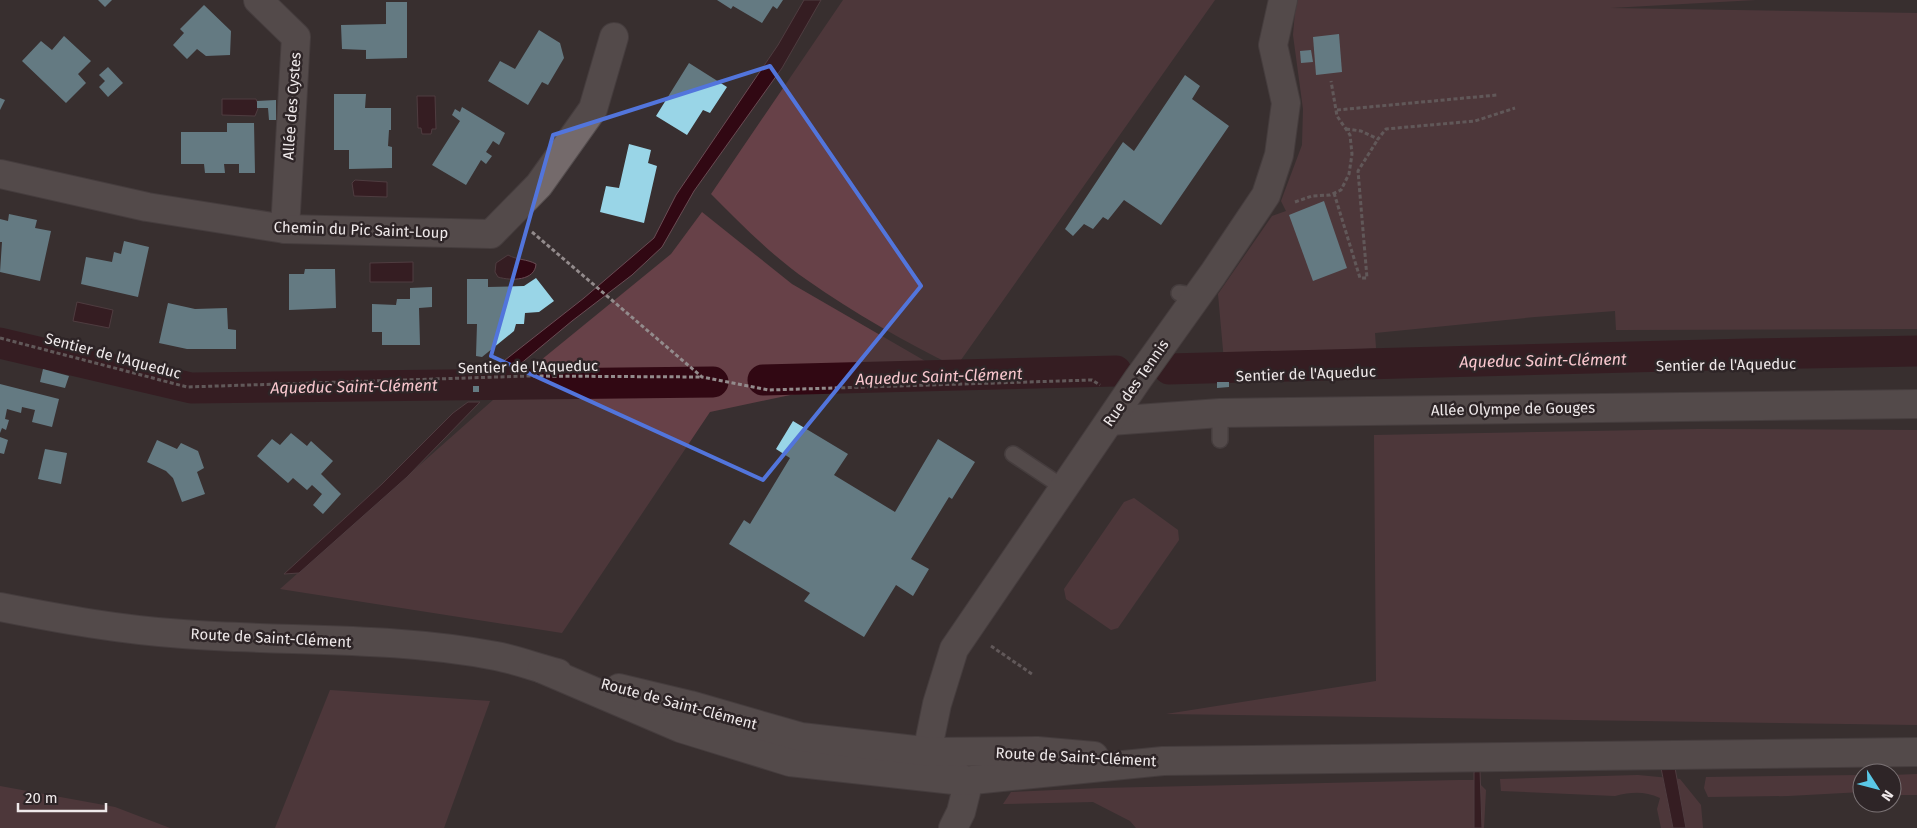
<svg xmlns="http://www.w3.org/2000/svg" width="1917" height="828" viewBox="0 0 1917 828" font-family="'Fira Sans',sans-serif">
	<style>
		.green { fill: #674148 }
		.water { fill: #310813; stroke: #6a4c54 }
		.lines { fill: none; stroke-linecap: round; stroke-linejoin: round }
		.canal { stroke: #310813; stroke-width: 31 }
		.building { fill: #99d5e7 }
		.service-casing { stroke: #554e4f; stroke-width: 18 }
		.minor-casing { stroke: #554e4f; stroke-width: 30 }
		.tertiary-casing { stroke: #554e4f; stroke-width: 30 }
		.path { stroke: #938b8c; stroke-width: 3; stroke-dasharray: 4 2.5; stroke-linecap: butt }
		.service { stroke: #746a6b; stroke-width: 15 }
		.minor { stroke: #746a6b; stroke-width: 28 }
		.tertiary { stroke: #746a6b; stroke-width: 28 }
		.marked { fill: none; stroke: #5275dc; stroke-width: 4; stroke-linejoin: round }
		.labels { text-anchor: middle; stroke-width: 5; stroke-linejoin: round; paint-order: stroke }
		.street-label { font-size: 15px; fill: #efe9ea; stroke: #2e2527 }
		.water-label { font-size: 16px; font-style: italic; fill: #f9c7ce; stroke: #2e2527 }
	</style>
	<rect width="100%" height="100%" fill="#382f30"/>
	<g class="green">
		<path d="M 843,0 L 1215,0 L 956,367 C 905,342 854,313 807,280 C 772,256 741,224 711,194 Z"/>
		<polygon points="1296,0 1756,0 1610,8 1917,13 1917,329 1616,330 1615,311 1535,317 1375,333 1376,348 1224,361 1218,294 1272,216 1286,211 1281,201 1302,145 1303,109 1293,35"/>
		<polygon points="702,212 792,284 932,365 710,412 562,633 280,589 502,392 671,254"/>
		<polygon points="1699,429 1917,430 1917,725 1166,714 1376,681 1374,435"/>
		<polygon points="1134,498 1178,530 1179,540 1118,628 1111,630 1066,599 1064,589 1124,502"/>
		<polygon points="330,690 490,701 444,828 275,828"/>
		<polygon points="1917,774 1917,795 1892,795 1892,775"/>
		<path d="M 1638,775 L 1680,779 L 1701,805 L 1703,828 L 1661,828 L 1657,809 L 1660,798 C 1644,791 1632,792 1615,796 L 1501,791 L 1500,779 Z"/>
		<polygon points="1862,775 1862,792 1788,796 1708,797 1704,788 1706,777"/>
		<polygon points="1459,780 1476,780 1486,790 1484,828 1136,828 1130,821 1093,802 1003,804 1011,792 1101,788"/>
		<polygon points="0,786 115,807 170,828 0,828"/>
	</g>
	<g class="water">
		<polygon points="804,0 821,0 782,68 694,191 662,247 632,275 572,321 507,375 486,375 584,298 654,238 676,195 778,45"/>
		<polygon points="417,96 435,96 436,129 432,129 431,134 422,134 421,128 418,128"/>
		<polygon points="222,99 256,99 259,106 255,116 222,115"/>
		<polygon points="355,180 387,182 387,197 354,196 352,183"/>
		<path d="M 508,255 C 517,260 527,259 536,264 C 535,281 511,281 498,277 L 495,272 L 496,263 Z"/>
		<polygon points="413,262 413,282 370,282 370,263"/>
		<polygon points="77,302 113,310 109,328 73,321"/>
		<polygon points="468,402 480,402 407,477 299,573 284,574 382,484 453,413"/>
		<polygon points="1661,768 1675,768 1686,828 1673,828"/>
		<polygon points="1480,770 1482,828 1474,828 1474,772"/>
	</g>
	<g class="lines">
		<g class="canal">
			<polyline points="0,343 191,388 713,382"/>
			<polyline points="1169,369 1748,354 1917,351"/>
			<polyline points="763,380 1116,371"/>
		</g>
	</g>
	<g class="building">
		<polygon points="98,0 112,0 105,7"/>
		<polygon points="717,0 783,0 777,9 773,6 762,23 733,6 731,9"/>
		<polygon points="386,2 407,2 407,58 366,59 366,50 342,49 341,25 386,24"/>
		<polygon points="204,5 231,31 230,55 206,56 197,49 187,59 173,45 184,33 180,29"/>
		<polygon points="539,30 560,43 564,58 548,85 542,82 528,105 488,81 500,61 515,69"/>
		<polygon points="1339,34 1342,72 1316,75 1313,37"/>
		<polygon points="64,36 91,61 78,74 86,83 66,103 22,61 41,41 52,50"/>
		<polygon points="1311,50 1313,62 1301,63 1300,51"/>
		<polygon points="689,63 727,87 710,113 703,110 687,135 656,116"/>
		<polygon points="108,67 123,83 108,97 99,87 105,81 99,75"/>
		<polygon points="1185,75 1200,86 1192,99 1229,126 1161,225 1124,200 1108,220 1103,217 1093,229 1084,224 1073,236 1065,229 1123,142 1134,151"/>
		<polygon points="334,94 366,94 365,108 391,108 391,130 389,130 388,146 392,147 392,168 349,169 349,150 334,150"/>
		<polygon points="0,98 5,100 0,110"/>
		<polygon points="276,100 276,120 269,120 268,108 257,108 257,101"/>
		<polygon points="462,107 505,133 499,145 493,141 486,152 492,156 486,164 481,160 466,185 432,165 460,121 452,115 455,109 460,112"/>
		<polygon points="227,123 254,123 255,173 239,173 239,164 224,164 225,173 205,173 204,164 181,164 181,132 227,132"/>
		<polygon points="629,144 651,150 648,163 657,166 644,223 600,212 606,186 619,188"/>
		<polygon points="1324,201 1347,268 1313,281 1289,215"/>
		<polygon points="9,214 37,220 35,228 51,231 40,281 0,272 2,242 0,242 0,219 8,221"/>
		<polygon points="124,241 149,247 138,297 81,284 86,257 112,262 114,252 121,254"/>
		<polygon points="305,269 335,269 336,308 289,310 289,274 304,274"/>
		<polygon points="536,278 554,301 539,312 525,313 524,324 516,324 514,331 482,357 476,356 477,324 467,324 467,279 488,279 488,287 524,286"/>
		<polygon points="432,287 432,307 419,308 420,345 382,345 382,332 372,332 372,304 396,305 397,299 410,299 410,288"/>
		<polygon points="168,303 195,309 227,308 228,329 236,330 236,349 187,349 159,343"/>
		<polygon points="43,369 69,376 65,388 40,382"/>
		<polygon points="1217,382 1229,382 1229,387 1217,388"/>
		<polygon points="0,384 59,399 52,427 32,422 35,410 22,407 21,413 7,409 5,419 9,420 6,430 2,428 0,433"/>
		<rect x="473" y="386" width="6" height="6"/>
		<polygon points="793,421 848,454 834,475 895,512 938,439 975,462 952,499 949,497 911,559 929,569 913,596 896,585 864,637 804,601 810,593 729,544 744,520 750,524 790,458 776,449"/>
		<polygon points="291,433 307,446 311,441 333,461 321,474 341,494 323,514 313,505 322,494 312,485 307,490 293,478 288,483 257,456 272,439 280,445"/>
		<polygon points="0,437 8,440 4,454 0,453"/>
		<polygon points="157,440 177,449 181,443 198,451 204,468 197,472 205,494 182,502 173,478 166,471 147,462"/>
		<polygon points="45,449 67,453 61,484 38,479"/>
	</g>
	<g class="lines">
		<g class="service-casing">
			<g id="service">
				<polyline points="1179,293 1197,296"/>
				<polyline points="1220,440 1220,413"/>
				<polyline points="1013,454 1064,488"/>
			</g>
		</g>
		<g class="minor-casing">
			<g id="minor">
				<polyline points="258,0 296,37 285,229"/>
				<polyline points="0,174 147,207 285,229 491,234 539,185 593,109 614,37"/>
				<polyline points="1110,421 1220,413 1917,404"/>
				<polyline points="953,828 961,812 966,792 965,788 963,781 932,752 930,738 937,704 954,649 1138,379 1213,274 1266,195 1279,155 1286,103 1273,45 1283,0"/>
			</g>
		</g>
		<g class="tertiary-casing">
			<g id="tertiary">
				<path d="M 0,607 C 61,619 121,630 183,634 C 287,642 393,636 496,656 C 517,660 537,668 558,673"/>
				<polyline points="542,669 680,728 790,762 963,781 1163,761 1917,752"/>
				<polyline points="619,688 690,705 801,737 932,752 1037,751 1094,756"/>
			</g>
		</g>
		<g class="path">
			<polyline points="1337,110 1497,95"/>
			<polyline points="1346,129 1361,131 1378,139 1386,129 1475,121 1515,108"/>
			<polyline points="1334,193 1360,278 1367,278 1358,171 1378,139"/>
			<polyline points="1295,202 1312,196 1330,195 1341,190 1349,174 1352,154 1350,135 1337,116 1331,81"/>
			<polyline points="532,232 702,377 769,390 1092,380 1100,385"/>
			<polyline points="0,338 187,387 528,376 702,377"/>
			<polyline points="991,646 1032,674"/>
		</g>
		<use href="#service" class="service"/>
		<use href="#minor" class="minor"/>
		<use href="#tertiary" class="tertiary"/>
	</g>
	<path d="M0 0H1917V828H0ZM 770,66 L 921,286 L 763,480 L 491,356 L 553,135 Z" fill="#382f30" fill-opacity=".55" fill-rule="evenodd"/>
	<path class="marked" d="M 770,66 L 921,286 L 763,480 L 491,356 L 553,135 Z"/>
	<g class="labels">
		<g class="street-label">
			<text transform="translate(292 106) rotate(-86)" y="5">Allée des Cystes</text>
			<text transform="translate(361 230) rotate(2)" y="5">Chemin du Pic Saint-Loup</text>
			<text transform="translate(113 356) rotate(15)" y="5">Sentier de l'Aqueduc</text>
			<text transform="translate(1726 365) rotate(-1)" y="5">Sentier de l'Aqueduc</text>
			<text transform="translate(528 367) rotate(-1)" y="5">Sentier de l'Aqueduc</text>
			<text transform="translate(1306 374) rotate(-2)" y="5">Sentier de l'Aqueduc</text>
			<text transform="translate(1136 383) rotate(-55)" y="5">Rue des Tennis</text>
			<text transform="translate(1513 409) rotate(-1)" y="5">Allée Olympe de Gouges</text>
			<text transform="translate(271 638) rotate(3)" y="5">Route de Saint-Clément</text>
			<text transform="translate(679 704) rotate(15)" y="5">Route de Saint-Clément</text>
			<text transform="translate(1076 757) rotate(3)" y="5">Route de Saint-Clément</text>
		</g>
		<g class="water-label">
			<text transform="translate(1543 360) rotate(-1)" y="6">Aqueduc Saint-Clément</text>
			<text transform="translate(939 376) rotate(-2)" y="6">Aqueduc Saint-Clément</text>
			<text transform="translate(354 386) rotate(-1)" y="6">Aqueduc Saint-Clément</text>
		</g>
	</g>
	<g transform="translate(1877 788) rotate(126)"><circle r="24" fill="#2e2527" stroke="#7b7375"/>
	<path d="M0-4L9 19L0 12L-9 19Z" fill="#5ac8e6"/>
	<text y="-8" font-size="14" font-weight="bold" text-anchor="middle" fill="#efe9ea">N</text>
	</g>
	<path d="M18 803v8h88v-8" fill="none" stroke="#efe9ea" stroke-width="2.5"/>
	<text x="25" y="803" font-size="15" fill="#efe9ea" stroke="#2e2527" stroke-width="4" paint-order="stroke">20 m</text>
</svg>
